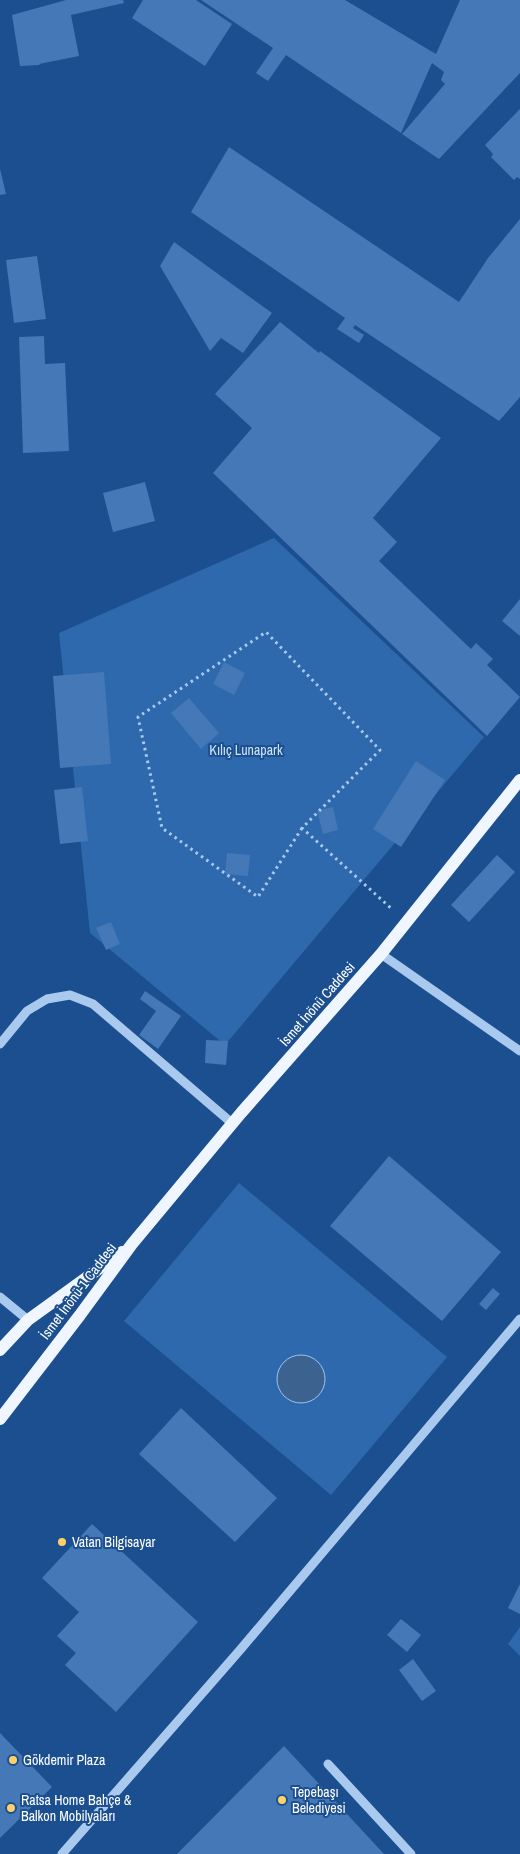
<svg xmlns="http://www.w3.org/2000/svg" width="520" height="1854" viewBox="0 0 520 1854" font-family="'Archivo Narrow',sans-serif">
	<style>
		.green { fill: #2e69ad }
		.water { fill: #3c6290; stroke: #9cc4f0 }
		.building { fill: #4478b7 }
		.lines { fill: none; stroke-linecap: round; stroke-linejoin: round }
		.path { stroke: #a9c9ee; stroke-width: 3; stroke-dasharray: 2.5 4; stroke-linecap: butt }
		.minor { stroke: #a9c9ee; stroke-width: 9 }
		.major { stroke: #f0f6ff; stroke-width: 12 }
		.poi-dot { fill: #ffd166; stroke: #1b4f8f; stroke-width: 2 }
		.labels { text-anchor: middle; stroke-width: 4; stroke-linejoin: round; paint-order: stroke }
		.park-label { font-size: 14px; fill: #cfe3fa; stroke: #1b4f8f }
		.street-label { font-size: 14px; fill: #fff; stroke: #1b4f8f }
		.poi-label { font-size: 14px; fill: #fff; stroke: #1b4f8f; text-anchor: start }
	</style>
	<rect width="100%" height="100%" fill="#1b4f8f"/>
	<g class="green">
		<polygon points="274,538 484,737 225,1045 90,933 59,633"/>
		<polygon points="239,1183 447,1357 331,1495 124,1321"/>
		<polygon points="520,1627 520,1656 508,1644"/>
	</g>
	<circle class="water" cx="301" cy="1379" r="24"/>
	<g class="building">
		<polygon points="66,0 123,0 124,3 71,15 79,56 39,64 40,65 20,66 12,15"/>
		<polygon points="143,0 196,0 232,24 205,66 132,18"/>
		<polygon points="201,0 345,0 436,54 460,0 520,0 520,73 439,159 402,134 445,84 441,80 444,72 432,63 401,133 286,55 268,81 256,73 273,48"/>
		<polygon points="520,109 520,179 517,177 514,180 491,157 493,154 485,145"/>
		<polygon points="229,147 459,302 488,258 520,219 520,397 499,421 355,325 353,328 364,335 359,343 337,329 345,318 191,212"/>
		<polygon points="0,169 6,194 0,195"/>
		<polygon points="174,242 272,313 243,353 221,338 210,351 160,266"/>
		<polygon points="37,256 46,319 14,323 6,260"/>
		<polygon points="280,322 319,353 320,351 441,438 373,518 397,542 379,561 471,649 476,643 493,659 487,665 520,697 487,736 213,473 252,428 215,394"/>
		<polygon points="44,336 45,364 65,363 69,451 23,453 19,337"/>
		<polygon points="145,482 155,521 113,532 103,493"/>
		<polygon points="520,599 520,636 502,621"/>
		<polygon points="224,662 245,673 234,695 213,684"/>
		<polygon points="104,672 111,764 60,768 53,676"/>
		<polygon points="189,698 219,733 201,749 171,713"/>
		<polygon points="416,761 445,780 401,847 373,829"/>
		<polygon points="82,787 88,841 60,844 54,790"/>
		<polygon points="333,807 338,830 323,834 317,811"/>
		<polygon points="227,853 250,855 248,876 225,874"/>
		<polygon points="497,855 515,872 469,922 451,905"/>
		<polygon points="111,922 120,944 106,950 96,928"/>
		<polygon points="145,991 181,1016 158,1049 139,1035 156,1011 140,999"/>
		<polygon points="206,1040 228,1041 226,1065 205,1063"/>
		<polygon points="389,1156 501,1252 442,1321 330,1226"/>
		<polygon points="493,1288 500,1294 486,1310 479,1304"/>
		<polygon points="181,1408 277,1498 235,1542 139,1454"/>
		<polygon points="92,1524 198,1622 116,1712 65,1665 76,1653 57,1636 79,1612 42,1578"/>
		<polygon points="520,1584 520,1614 508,1608"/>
		<polygon points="401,1619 421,1635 407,1652 387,1635"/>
		<polygon points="413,1659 436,1691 422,1701 399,1670"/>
		<polygon points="0,1733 52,1787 0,1838"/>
		<polygon points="284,1746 384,1854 177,1854"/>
	</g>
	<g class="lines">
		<polyline class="path" points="302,828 258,897 162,828 138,717 266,632 380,750 302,828 393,910"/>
		<g class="minor">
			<polyline points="381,954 520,1051"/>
			<polyline points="0,1044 27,1011 47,999 70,995 93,1004 233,1124"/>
			<polyline points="0,1297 28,1320"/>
			<polyline points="328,1764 411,1854"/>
			<polyline points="62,1854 240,1650 520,1319"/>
		</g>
		<g class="major">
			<polyline points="0,1350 28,1320 122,1252"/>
			<polyline points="0,1419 80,1315 132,1244 241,1113 381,954 520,780"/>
		</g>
	</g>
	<g class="poi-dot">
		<circle cx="62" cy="1542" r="5"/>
		<circle cx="13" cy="1760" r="5"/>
		<circle cx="282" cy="1800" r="5"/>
		<circle cx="11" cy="1808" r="5"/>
	</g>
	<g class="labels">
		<g class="park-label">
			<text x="246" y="755">Kılıç Lunapark</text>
		</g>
		<g class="street-label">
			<text transform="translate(317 1004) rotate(-49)" y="5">İsmet İnönü Caddesi</text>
			<text transform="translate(78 1291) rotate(-53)" y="5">İsmet İnönü-1 Caddesi</text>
		</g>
		<g class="poi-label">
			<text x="72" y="1547">Vatan Bilgisayar</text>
			<text x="23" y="1765">Gökdemir Plaza</text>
			<text x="292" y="1797">Tepebaşı<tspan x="292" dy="16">Belediyesi</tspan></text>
			<text x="21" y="1805">Ratsa Home Bahçe &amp;<tspan x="21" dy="16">Balkon Mobilyaları</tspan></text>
		</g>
	</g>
</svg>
